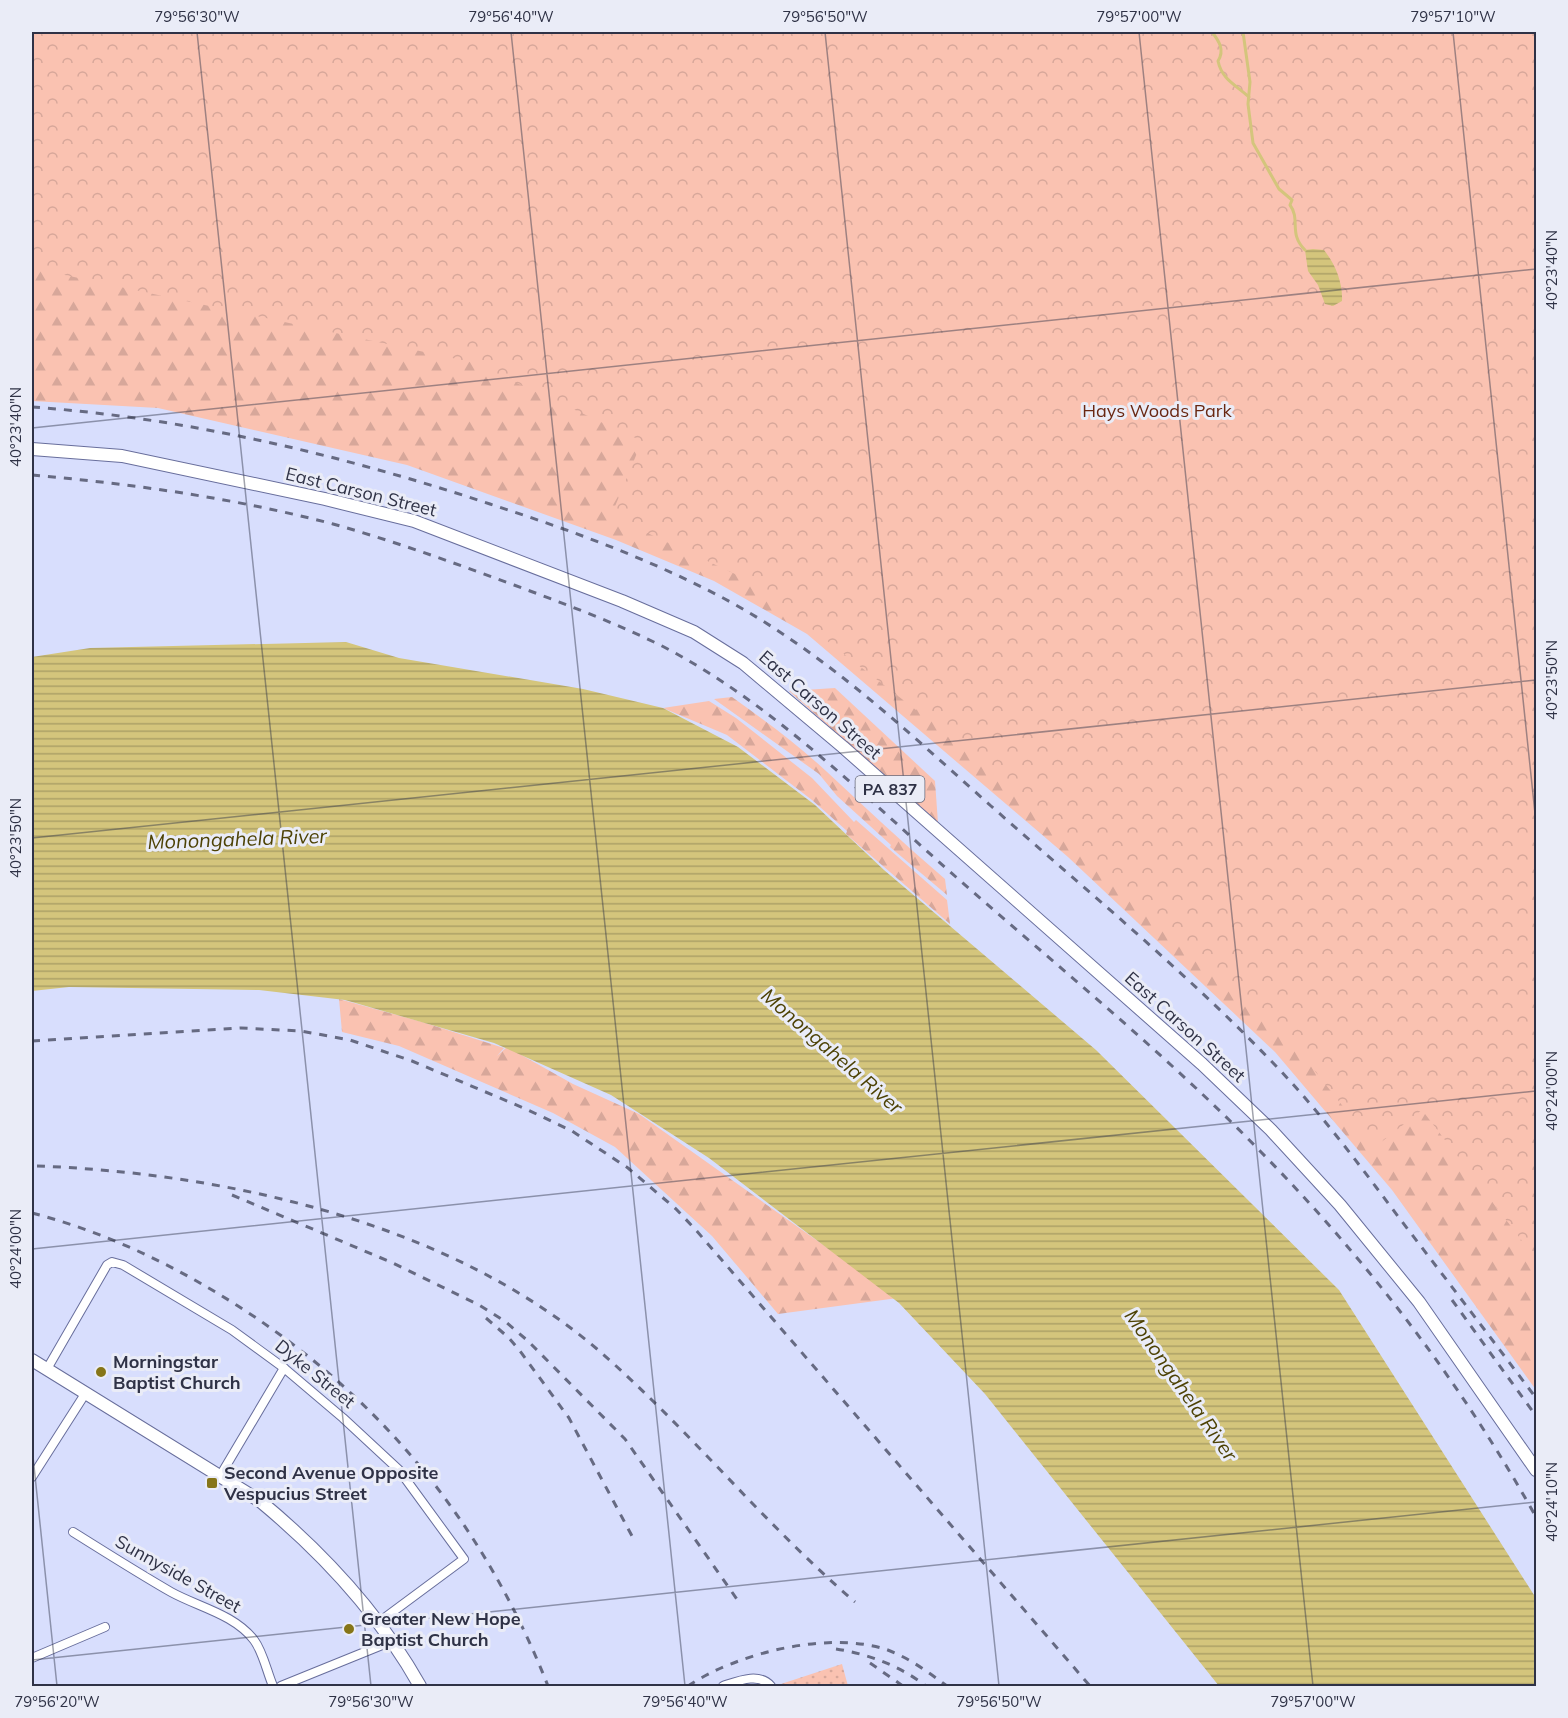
<svg xmlns="http://www.w3.org/2000/svg" width="1568" height="1718" viewBox="0 0 1568 1718" font-family="Mulish,sans-serif">
	<style>
		.grass { fill: url(#grass-dots) }
		.forest { fill: url(#forest-firs) }
		.park { fill: url(#park-crowns) }
		.water { fill: url(#water-rules) }
		.lines { fill: none; stroke-linecap: round; stroke-linejoin: round }
		.stream { stroke: #d4c57c; stroke-width: 3 }
		.minor-casing { stroke: #686e9c; stroke-width: 10 }
		.primary-casing { stroke: #686e9c; stroke-width: 14 }
		.minor { stroke: #fff; stroke-width: 8 }
		.primary { stroke: #fff; stroke-width: 12 }
		.rail { stroke: #666a82; stroke-width: 3; stroke-dasharray: 8 8; stroke-linecap: butt }
		.ticks { fill: none; stroke: #2f3246; stroke-width: 1.5; stroke-opacity: 0.45 }
		.poi-dot { fill: #867518; stroke: #eaecf7; stroke-width: 2 }
		.labels { text-anchor: middle; stroke-width: 6; stroke-linejoin: round; paint-order: stroke }
		.shield { fill: #eaecf7; stroke: #676a7b; stroke-width: 1.5 }
		.shield-label { font-size: 16px; font-weight: bold; fill: #2f3246 }
		.park-label { font-size: 18px; fill: #692712; stroke: #eaecf7 }
		.street-label { font-size: 18px; fill: #2f3246; stroke: #eaecf7 }
		.poi-label { font-size: 18px; font-weight: bold; fill: #2f3246; stroke: #eaecf7; text-anchor: start }
		.water-label { font-size: 20px; font-style: italic; fill: #4d4205; stroke: #eaecf7 }
		.neatline { fill: none; stroke: #2f3246; stroke-width: 2 }
		.ticks-label { font-size: 15px; text-anchor: middle; fill: #2f3246 }
	</style>
	<defs>
		<pattern id="grass-dots" width="8" height="8" patternUnits="userSpaceOnUse" patternTransform="scale(1.5)"><rect width="8" height="8" fill="#fac2b1"/><path d="M2 2h.1M6 6h.1" fill="none" stroke="#d7a79a" stroke-width="1.8" stroke-linecap="round"/></pattern>
		<pattern id="forest-firs" width="22" height="20" patternUnits="userSpaceOnUse" patternTransform="scale(1.5)"><rect width="22" height="20" fill="#fac2b1"/><path d="M5 1l3.5 6h-7zM16 11l3.5 6h-7z" fill="#d7a79a"/></pattern>
		<pattern id="park-crowns" width="20" height="18" patternUnits="userSpaceOnUse" patternTransform="scale(1.5)"><rect width="20" height="18" fill="#fac2b1"/><path d="M2 6a3 3 0 1 1 6 0M12 15a3 3 0 1 1 6 0" fill="none" stroke="#d7a79a"/></pattern>
		<pattern id="water-rules" width="6" height="5" patternUnits="userSpaceOnUse" patternTransform="scale(1.5)"><rect width="6" height="5" fill="#d4c57c"/><path d="M0 2.5h6" fill="none" stroke="#aca167"/></pattern>
	</defs>
	<rect width="100%" height="100%" fill="#d8defd"/>
	<polygon class="grass" points="842,1664 848,1686 778,1686 778,1685"/>
	<g class="forest">
		<polygon points="32,32 1536,983 1536,1390 1392,1190 1275,1052 1068,857 807,634 714,581 616,540 407,465 158,408 32,401"/>
		<polygon points="835,688 935,781 938,823 789,691"/>
		<path d="M 732,697 C 764,720 797,744 826,771 C 865,807 904,844 945,879 L 947,895 L 890,847 L 891,845 L 837,796 L 819,774 L 714,699 Z"/>
		<polygon points="709,701 736,718 812,778 854,822 856,820 947,900 950,924 846,834 847,831 812,800 727,735 663,708"/>
		<polygon points="339,999 422,1022 504,1048 497,1056 507,1047 573,1084 639,1114 898,1298 778,1314 712,1236 615,1147 553,1113 399,1046 342,1032"/>
	</g>
	<polygon class="park" points="32,32 1536,32 1536,1259 1422,1110 1375,1147 1311,1066 1314,1061 1041,820 1044,816 946,735 948,732 919,707 916,710 750,581 611,516 642,441 471,362 32,268"/>
	<g class="water">
		<path d="M 1313,249 L 1324,250 C 1335,264 1343,282 1342,301 L 1333,306 L 1325,304 L 1318,285 L 1308,271 L 1305,250 Z"/>
		<polygon points="346,642 399,658 583,689 663,708 738,747 815,805 884,870 1096,1050 1339,1290 1534,1595 1536,1601 1536,1686 1219,1686 985,1394 899,1303 709,1158 611,1095 494,1043 345,1000 259,990 69,987 32,991 32,657 90,648"/>
	</g>
	<g class="lines">
		<g class="stream">
			<path d="M 1212,32 C 1219,41 1225,50 1218,61 C 1222,80 1236,85 1249,97"/>
			<path d="M 1243,32 L 1250,82 L 1248,104 L 1253,143 L 1279,189 L 1292,200 L 1290,205 C 1301,220 1288,233 1305,250"/>
		</g>
		<g class="minor-casing">
			<g id="minor">
				<polyline points="47,1369 107,1265 112,1262 123,1265 232,1330 284,1368 343,1418 399,1470 464,1559 379,1622"/>
				<polyline points="220,1476 284,1368"/>
				<polyline points="32,1477 85,1394"/>
				<path d="M 73,1532 C 105,1552 138,1573 171,1592 C 198,1607 234,1614 254,1640 C 263,1652 267,1672 273,1686"/>
				<polyline points="32,1658 105,1627"/>
				<polyline points="281,1686 392,1641"/>
				<path d="M 723,1686 C 738,1681 759,1672 771,1686"/>
			</g>
		</g>
		<g class="primary-casing">
			<g id="primary">
				<polyline points="32,449 122,456 325,499 414,521 622,601 694,632 743,663 843,747 1202,1064 1271,1130 1340,1205 1419,1302 1536,1470"/>
				<path d="M 32,1360 L 260,1501 C 324,1554 379,1613 420,1686"/>
			</g>
		</g>
		<use href="#minor" class="minor"/>
		<use href="#primary" class="primary"/>
		<g class="rail">
			<path d="M 32,407 C 187,418 342,455 490,504 C 570,530 650,559 725,599 C 825,653 907,731 991,806 C 1087,891 1187,973 1276,1066 C 1321,1113 1361,1167 1400,1219 C 1446,1279 1491,1338 1536,1398"/>
			<path d="M 32,475 C 133,484 234,498 333,524 C 394,541 454,563 514,585 C 565,604 616,623 664,647 C 773,704 864,796 956,877 C 1058,967 1166,1054 1261,1152 C 1368,1261 1462,1384 1536,1517"/>
			<polyline points="32,1041 241,1028 301,1031 350,1040 412,1061 526,1109 572,1131 628,1168 676,1209 695,1229 1090,1686"/>
			<path d="M 37,1166 C 227,1173 449,1223 597,1349 C 688,1428 763,1523 855,1602"/>
			<polyline points="232,1195 393,1263 479,1305 506,1322 528,1341 625,1439 741,1605"/>
			<path d="M 32,1213 C 105,1232 174,1265 238,1306 C 383,1399 485,1526 548,1686"/>
			<polyline points="1452,1300 1536,1416"/>
			<polyline points="486,1318 509,1338 520,1351 569,1418 632,1536"/>
			<path d="M 836,1649 C 869,1654 900,1666 926,1686"/>
			<polyline points="870,1663 903,1686"/>
			<path d="M 688,1686 C 737,1653 827,1631 885,1649 C 908,1657 928,1672 947,1686"/>
		</g>
	</g>
	<path class="ticks" d="M 197,32 L 371,1686M 511,32 L 685,1686M 825,32 L 999,1686M 1139,32 L 1313,1686M 1453,32 L 1536,823M 32,428 L 1536,269M 32,838 L 1536,680M 32,1249 L 1536,1091M 32,1447 L 57,1686M 32,1660 L 1536,1502"/>
	<g class="poi-dot">
		<circle cx="101" cy="1372" r="6"/>
		<rect x="206" y="1477" width="12" height="12" rx="3"/>
		<circle cx="349" cy="1629" r="6"/>
	</g>
	<g class="labels">
		<rect class="shield" x="855.5" y="776" width="69" height="26" rx="4.5"/>
		<g class="shield-label">
			<text x="890" y="795">PA 837</text>
		</g>
		<g class="park-label">
			<text x="1157" y="417">Hays Woods Park</text>
		</g>
		<g class="street-label">
			<text transform="translate(361 492) rotate(14)" y="6">East Carson Street</text>
			<text transform="translate(820 705) rotate(41)" y="6">East Carson Street</text>
			<text transform="translate(1185 1027) rotate(42)" y="6">East Carson Street</text>
			<text transform="translate(315 1374) rotate(39)" y="6">Dyke Street</text>
			<text transform="translate(178 1574) rotate(29)" y="6">Sunnyside Street</text>
		</g>
		<g class="poi-label">
			<text x="113" y="1368">Morningstar<tspan x="113" dy="21">Baptist Church</tspan></text>
			<text x="224" y="1479">Second Avenue Opposite<tspan x="224" dy="21">Vespucius Street</tspan></text>
			<text x="361" y="1625">Greater New Hope<tspan x="361" dy="21">Baptist Church</tspan></text>
		</g>
		<g class="water-label">
			<text transform="translate(237 839) rotate(-2)" y="7">Monongahela River</text>
			<text transform="translate(832 1051) rotate(41)" y="7">Monongahela River</text>
			<text transform="translate(1181 1385) rotate(55)" y="7">Monongahela River</text>
		</g>
	</g>
	<rect width="1568" height="1718" fill="none" stroke="#eaecf7" stroke-width="66"/>
	<rect x="33" y="33" width="1502" height="1652" class="neatline"/>
	<g class="ticks-label">
		<text x="197" y="22">79°56'30"W</text>
		<text x="511" y="22">79°56'40"W</text>
		<text x="825" y="22">79°56'50"W</text>
		<text x="1139" y="22">79°57'00"W</text>
		<text x="1453" y="22">79°57'10"W</text>
		<text transform="translate(1552 270) rotate(-90)" y="5">40°23'40"N</text>
		<text transform="translate(16 427) rotate(-90)" y="5">40°23'40"N</text>
		<text transform="translate(1552 680) rotate(-90)" y="5">40°23'50"N</text>
		<text transform="translate(16 838) rotate(-90)" y="5">40°23'50"N</text>
		<text transform="translate(1552 1091) rotate(-90)" y="5">40°24'00"N</text>
		<text transform="translate(16 1249) rotate(-90)" y="5">40°24'00"N</text>
		<text transform="translate(1552 1502) rotate(-90)" y="5">40°24'10"N</text>
		<text x="57" y="1707">79°56'20"W</text>
		<text x="371" y="1707">79°56'30"W</text>
		<text x="685" y="1707">79°56'40"W</text>
		<text x="999" y="1707">79°56'50"W</text>
		<text x="1313" y="1707">79°57'00"W</text>
	</g>
</svg>
